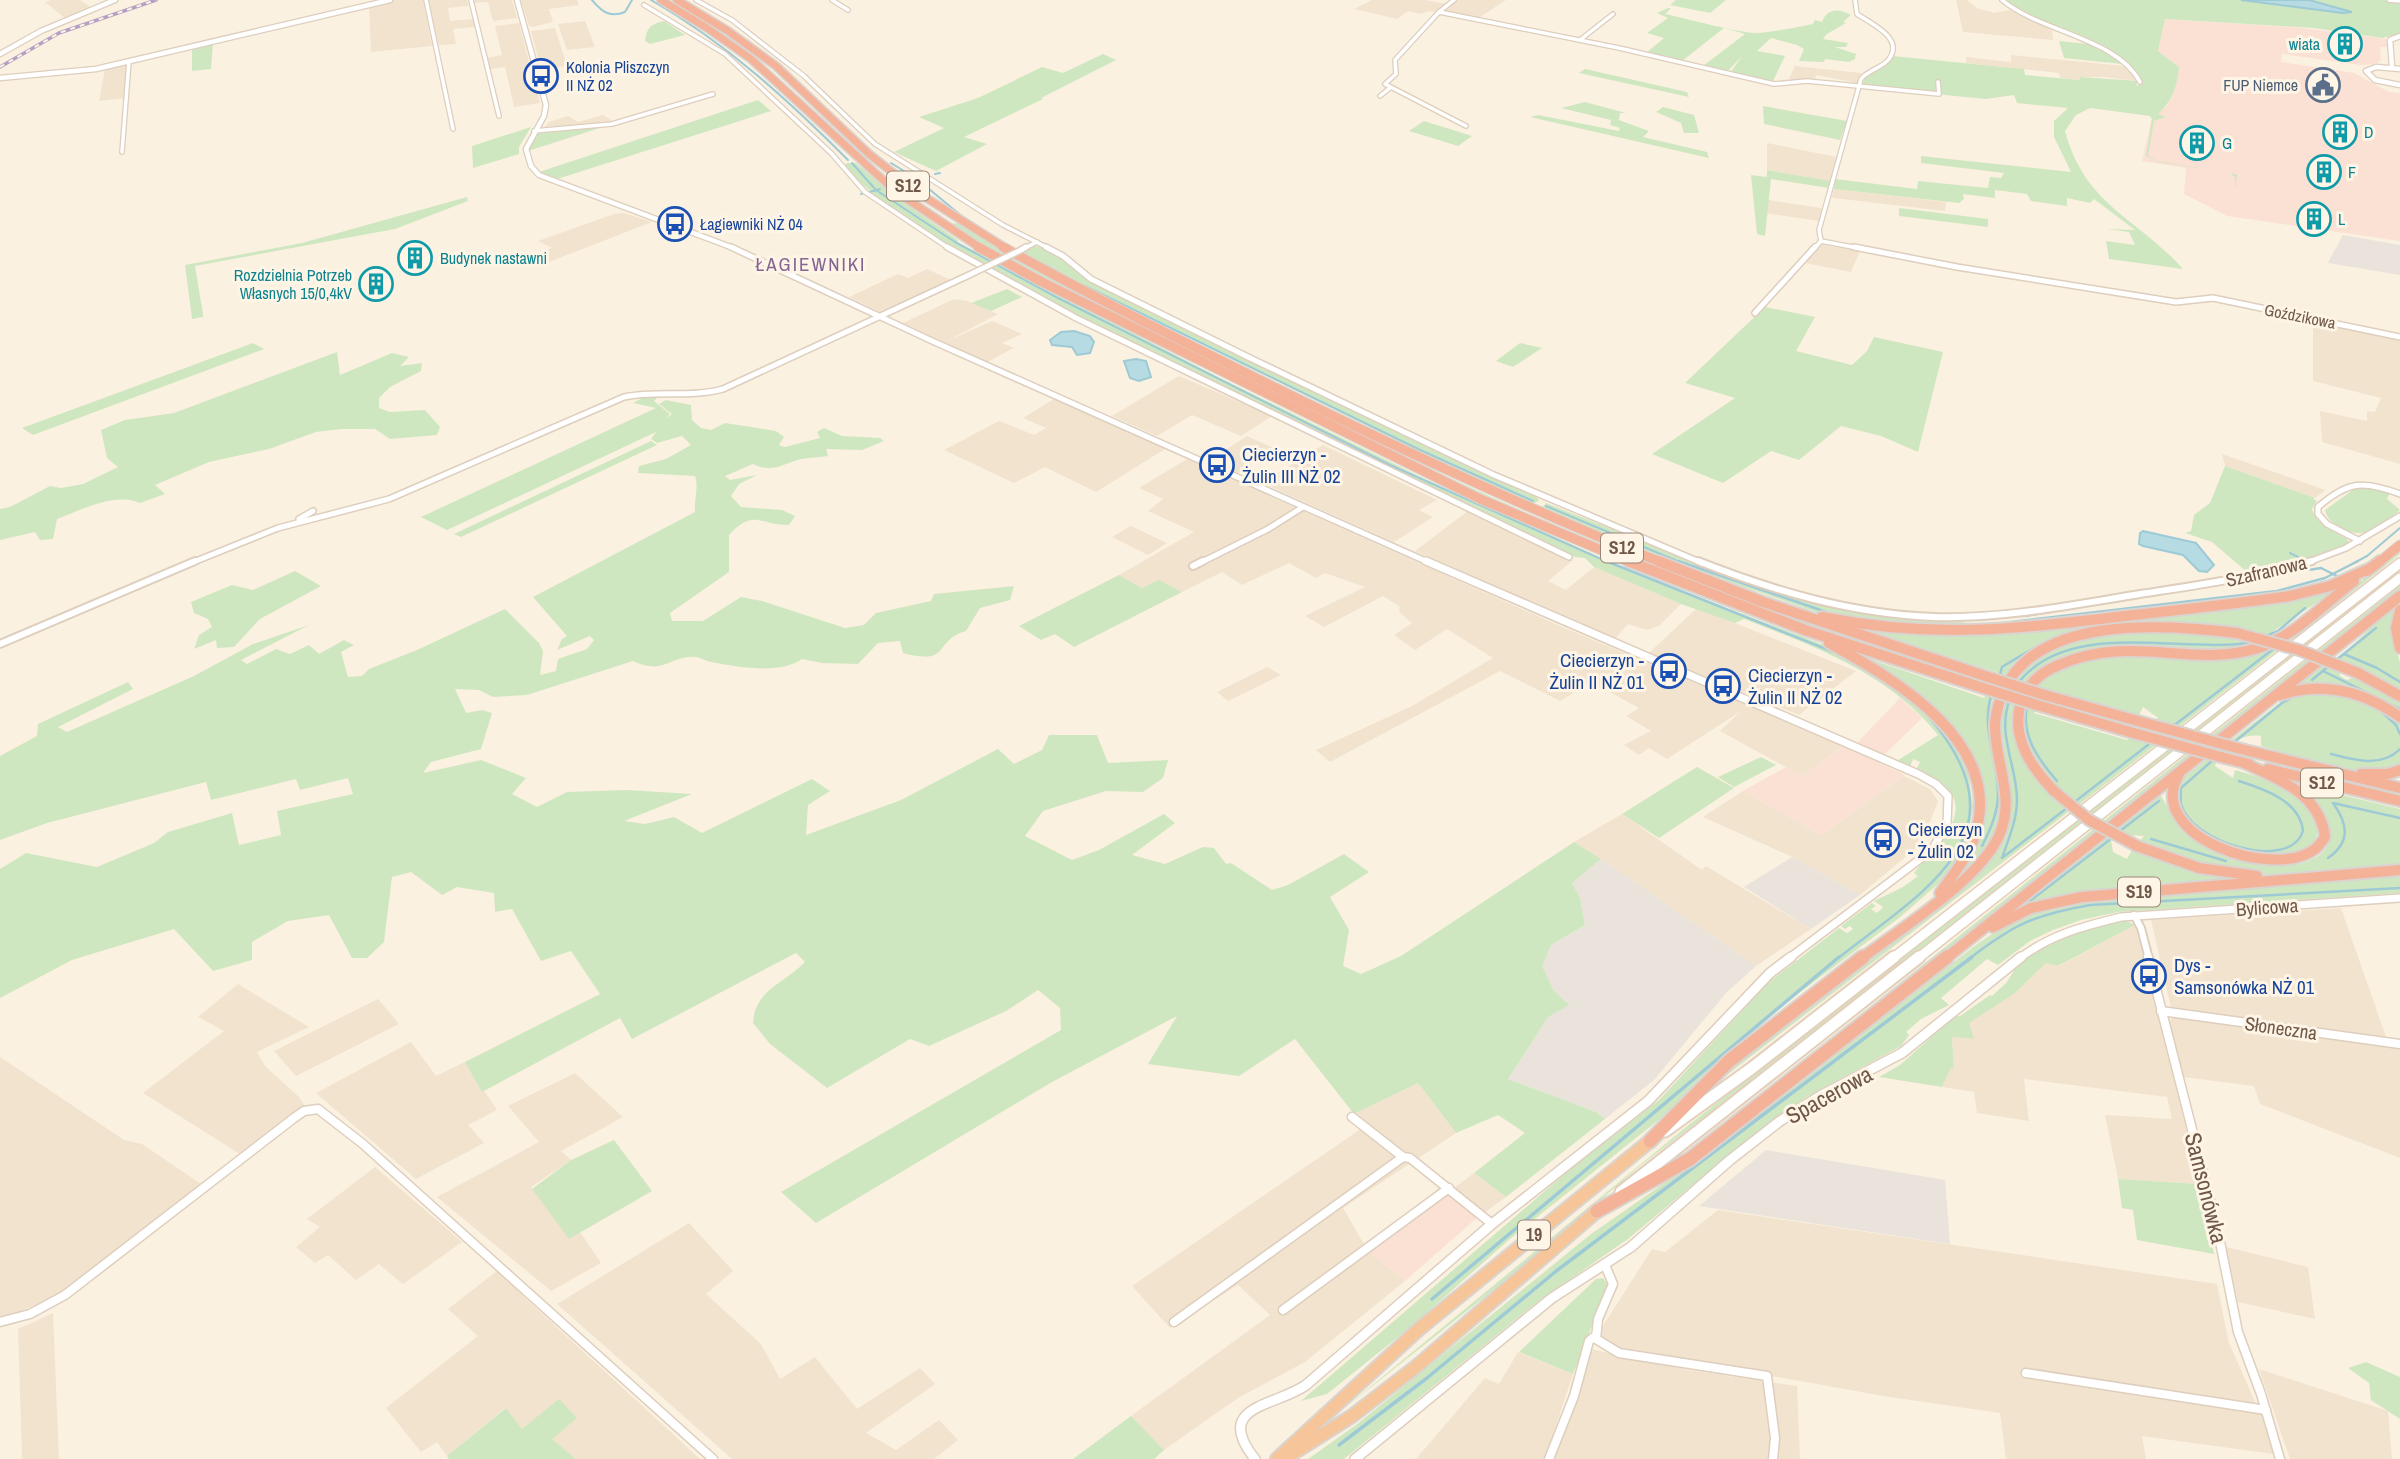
<svg xmlns="http://www.w3.org/2000/svg" width="2400" height="1459" viewBox="0 0 2400 1459" font-family="'Archivo Narrow',sans-serif">
	<style>
		.residential { fill: #f2e3cf }
		.commercial { fill: #fbe1d4 }
		.industrial { fill: #e9e3dc }
		.green { fill: #cfe7c0; fill-rule: evenodd }
		.water { fill: #b6dbe3; stroke: #9dcad5; stroke-width: 2 }
		.lines { fill: none; stroke-linecap: round; stroke-linejoin: round }
		.stream-far2 { stroke: #9dcad5; stroke-width: 2 }
		.stream-far1 { stroke: #9dcad5; stroke-width: 2.5 }
		.stream { stroke: #9dcad5; stroke-width: 3.5 }
		.minor-far3-casing { stroke: #decebd; stroke-width: 6 }
		.minor-far2-casing { stroke: #decebd; stroke-width: 8 }
		.minor-far1-casing { stroke: #decebd; stroke-width: 10 }
		.minor-casing { stroke: #decebd; stroke-width: 11 }
		.tertiary-far3-casing { stroke: #decebd; stroke-width: 7 }
		.tertiary-far2-casing { stroke: #decebd; stroke-width: 8 }
		.tertiary-far1-casing { stroke: #decebd; stroke-width: 10 }
		.tertiary-casing { stroke: #decebd; stroke-width: 12 }
		.secondary-far1-casing { stroke: #e3cfbb; stroke-width: 12 }
		.secondary-casing { stroke: #e3cfbb; stroke-width: 15 }
		.trunk-casing { stroke: #dad4d0; stroke-width: 16 }
		.motorway-far3-casing { stroke: #dad4d0; stroke-width: 10 }
		.motorway-far2-casing { stroke: #dad4d0; stroke-width: 11 }
		.motorway-far1-casing { stroke: #dad4d0; stroke-width: 14 }
		.motorway-casing { stroke: #dad4d0; stroke-width: 17 }
		.minor-far3 { stroke: #fff; stroke-width: 3.5 }
		.minor-far2 { stroke: #fff; stroke-width: 5 }
		.minor-far1 { stroke: #fff; stroke-width: 6 }
		.minor { stroke: #fff; stroke-width: 8 }
		.tertiary-far3 { stroke: #fff; stroke-width: 4.5 }
		.tertiary-far2 { stroke: #fff; stroke-width: 5 }
		.tertiary-far1 { stroke: #fff; stroke-width: 7 }
		.tertiary { stroke: #fff; stroke-width: 9 }
		.secondary-far1 { stroke: #fff; stroke-width: 9 }
		.secondary { stroke: #fff; stroke-width: 11 }
		.trunk { stroke: #f6c69a; stroke-width: 12 }
		.motorway-far3 { stroke: #f4b399; stroke-width: 7 }
		.motorway-far2 { stroke: #f4b399; stroke-width: 9 }
		.motorway-far1 { stroke: #f4b399; stroke-width: 10 }
		.motorway { stroke: #f4b399; stroke-width: 13 }
		.rail-casing { stroke: #b4a0c3; stroke-width: 3.5 }
		.rail { stroke: #fef5e6; stroke-width: 2; stroke-dasharray: 5; stroke-linecap: butt }
		.minor-bridge-casing { stroke: #decebd; stroke-width: 8; stroke-linecap: butt }
		.motorway-bridge-casing { stroke: #dad4d0; stroke-width: 14; stroke-linecap: butt }
		.minor-bridge { stroke: #fff; stroke-width: 5 }
		.motorway-bridge { stroke: #f4b399; stroke-width: 10 }
		.labels { text-anchor: middle; stroke-width: 6; stroke-linejoin: round; paint-order: stroke }
		.far-culture-label { font-size: 16px; fill: #0d838f; stroke: #fef5e6; text-anchor: start }
		.far-transit-label { font-size: 16px; fill: #164399; stroke: #fef5e6; text-anchor: start }
		.far-service-label { font-size: 16px; fill: #4e5e75; stroke: #fef5e6; text-anchor: end }
		.far-street-label { font-size: 16px; fill: #705849; stroke: #fef5e6 }
		.shield { fill: #fef5e6; stroke: #9b8778; stroke-width: 2 }
		.shield-label { font-size: 18px; font-weight: bold; fill: #705849 }
		.far-quarter-label { font-size: 19px; letter-spacing: 2px; fill: #856494; stroke: #fef5e6 }
		.transit-label { font-size: 19px; fill: #164399; stroke: #fef5e6; text-anchor: start }
		.street-label { font-size: 19px; fill: #705849; stroke: #fef5e6 }
		.near-street-label { font-size: 23px; fill: #705849; stroke: #fef5e6 }
	</style>
	<rect width="100%" height="100%" fill="#fbf1e0"/>
	<g class="residential">
		<polygon points="52,0 80,0 92,8 65,18 45,2"/>
		<polygon points="394,0 423,0 432,46 371,52 369,7"/>
		<polygon points="428,0 467,0 468,6 448,8 450,21 474,19 475,27 453,29 456,44 439,45"/>
		<polygon points="473,0 512,0 517,18 493,21 488,2 474,3"/>
		<polygon points="521,0 577,0 579,5 549,9 553,22 533,27 529,26"/>
		<polygon points="1372,0 1425,0 1447,4 1437,12 1429,11 1421,14 1408,11 1397,19 1354,9"/>
		<polygon points="1457,0 1506,0 1477,19 1444,12"/>
		<polygon points="1956,0 1967,0 1977,8 1994,13 2010,10 2050,28 2048,29 2052,30 2053,40 1963,32"/>
		<polygon points="585,21 595,47 567,50 558,24"/>
		<polygon points="519,23 540,103 514,107 505,67 490,69 487,58 502,55 495,26"/>
		<polygon points="555,28 567,66 541,69 531,31"/>
		<polygon points="2011,55 2125,66 2138,76 2133,78 2138,81 2102,77 2081,77 2080,80 2060,78 2059,73 1966,63 1966,57 2011,62"/>
		<polygon points="127,64 124,98 99,101 105,69"/>
		<polygon points="1795,66 1861,73 1858,83 1816,75 1815,80 1789,79"/>
		<polygon points="603,115 614,122 544,127 549,122 568,116 578,122"/>
		<polygon points="1767,143 1837,157 1831,181 1767,170"/>
		<polygon points="1834,189 1946,202 1945,211 1834,198 1832,197"/>
		<polygon points="1768,200 1821,208 1823,210 1819,221 1765,213"/>
		<polygon points="624,213 652,222 549,262 532,256 552,248 538,241 614,214"/>
		<polygon points="1817,244 1860,251 1851,272 1805,263"/>
		<polygon points="927,269 951,280 880,312 849,297 898,274 908,278"/>
		<polygon points="954,299 967,301 998,314 947,341 992,321 1022,334 1002,343 1014,348 987,362 903,323"/>
		<polygon points="2313,321 2400,341 2400,464 2322,442 2320,411 2367,421 2367,411 2375,412 2381,398 2313,381"/>
		<polygon points="1179,376 1272,416 1241,436 1192,415 1157,436 1112,416"/>
		<polygon points="1054,399 1125,430 1165,449 1096,492 1045,467 1014,483 944,450 999,421 1034,435 1046,428 1023,418"/>
		<polygon points="1247,436 1275,449 1238,473 1210,460"/>
		<polygon points="1323,445 1437,500 1419,510 1433,517 1394,542 1262,483"/>
		<polygon points="2222,454 2326,490 2315,498 2225,466"/>
		<polygon points="1187,459 1553,623 1843,746 1802,776 1720,731 1741,711 1667,759 1649,748 1639,755 1624,745 1651,731 1626,716 1639,708 1591,682 1560,701 1500,671 1330,762 1316,750 1412,706 1493,658 1447,629 1415,650 1394,635 1412,623 1399,612 1400,607 1383,596 1324,627 1305,616 1365,587 1325,573 1316,578 1289,563 1242,585 1222,572 1182,592 1165,583 1142,588 1119,575 1194,532 1148,511 1163,499 1139,488"/>
		<polygon points="1468,511 1573,560 1548,581 1566,590 1594,567 1681,604 1659,626 1647,630 1628,624 1615,639 1415,551"/>
		<polygon points="1131,526 1167,543 1148,555 1112,537"/>
		<polygon points="1697,608 1856,671 1799,715 1649,653"/>
		<polygon points="1267,667 1281,675 1228,701 1217,692"/>
		<polygon points="1904,776 1930,789 1938,801 1922,843 1860,895 1792,857 1703,817 1743,791 1821,835"/>
		<polygon points="1622,814 1702,870 1706,866 1811,929 1756,966 1601,859 1574,842"/>
		<polygon points="2341,908 2386,1037 2171,1008 2151,920"/>
		<polygon points="2135,925 2200,1184 2118,1179 2105,1115 2172,1119 2167,1097 2024,1079 2029,1121 1977,1113 1974,1092 1942,1087 1951,1068 1954,1068 1952,1037 1974,1039 1968,1023 2014,994 2046,963 2059,966"/>
		<polygon points="238,984 309,1027 257,1052 265,1066 299,1097 305,1106 243,1156 143,1093 224,1031 198,1017"/>
		<polygon points="378,999 399,1024 296,1076 274,1051"/>
		<polygon points="2173,1017 2400,1048 2400,1158 2260,1104 2254,1086 2183,1077 2169,1022"/>
		<polygon points="411,1042 436,1076 465,1062 497,1110 468,1125 484,1143 416,1179 316,1093"/>
		<polygon points="0,1057 124,1140 142,1144 204,1186 120,1251 51,1299 0,1319"/>
		<polygon points="575,1073 623,1117 561,1151 571,1160 531,1187 569,1238 580,1232 601,1263 551,1291 437,1197 539,1142 508,1106"/>
		<polygon points="1418,1083 1456,1133 1343,1208 1368,1251 1405,1281 1305,1362 1238,1398 1164,1450 1131,1416 1270,1315 1238,1285 1170,1328 1132,1286 1365,1126 1354,1114"/>
		<polygon points="375,1167 462,1242 403,1284 379,1264 356,1280 328,1255 315,1263 296,1247 320,1227 307,1219"/>
		<polygon points="1474,1173 1506,1197 1484,1213 1454,1188"/>
		<polygon points="1718,1210 2217,1284 2229,1343 2256,1404 2029,1369 2022,1377 2262,1413 2273,1454 2142,1436 2146,1459 2006,1459 2000,1413 1883,1396 1612,1347 1605,1341 1599,1332 1652,1249 1665,1252"/>
		<polygon points="689,1223 733,1271 706,1294 761,1344 780,1379 815,1357 857,1409 920,1368 935,1384 866,1433 896,1450 939,1420 958,1440 934,1459 732,1459 557,1304"/>
		<polygon points="2226,1247 2308,1267 2315,1319 2238,1302"/>
		<polygon points="497,1271 526,1299 700,1459 576,1459 551,1439 522,1429 505,1408 447,1456 437,1442 421,1452 386,1408 478,1336 448,1309"/>
		<polygon points="53,1313 59,1459 22,1459 18,1329"/>
		<polygon points="1591,1349 1688,1370 1797,1386 1800,1459 1551,1459 1570,1414"/>
		<polygon points="1518,1352 1573,1374 1545,1459 1416,1459 1485,1378 1499,1384"/>
		<polygon points="2259,1369 2388,1411 2392,1459 2290,1459"/>
	</g>
	<g class="commercial">
		<polygon points="2165,19 2304,28 2386,39 2387,47 2380,47 2381,60 2375,64 2361,65 2282,54 2281,62 2354,73 2389,92 2400,93 2400,241 2227,216 2184,194 2186,168 2142,161 2152,118 2166,107 2172,97 2179,67 2158,51"/>
		<polygon points="1900,698 1922,718 1884,755 1857,743"/>
		<polygon points="1843,746 1905,775 1821,835 1743,791 1786,767 1802,776"/>
		<polygon points="1443,1191 1478,1217 1405,1281 1368,1251"/>
	</g>
	<g class="industrial">
		<polygon points="2343,235 2400,245 2400,275 2328,263"/>
		<polygon points="1792,857 1860,895 1811,929 1744,887"/>
		<polygon points="1601,859 1756,966 1726,993 1654,1080 1605,1119 1596,1112 1508,1079 1548,1017 1554,991 1542,966 1551,945 1585,925 1580,898 1572,883"/>
		<polygon points="1766,1150 1945,1180 1950,1244 1699,1206"/>
	</g>
	<g class="green">
		<polygon points="1676,0 1726,0 1710,13 1670,5"/>
		<path d="M 2002,0 L 2400,0 L 2400,34 L 2382,38 L 2313,28 L 2165,19 L 2158,51 L 2179,67 C 2177,86 2173,101 2158,114 L 2166,117 L 2154,121 L 2148,156 L 2157,161 L 2235,174 L 2237,175 L 2235,190 L 2235,177 L 2230,173 L 2158,162 L 2146,156 L 2152,119 L 2150,116 L 2090,108 L 2076,115 L 2065,131 C 2085,206 2138,218 2183,269 L 2109,259 L 2106,241 L 2135,245 L 2129,232 L 2107,229 L 2135,230 L 2094,199 L 2090,203 L 2067,198 L 2067,206 L 2031,201 L 2027,194 L 1995,190 L 1995,198 L 1963,194 L 1964,199 L 1959,203 L 1834,189 L 1835,179 L 1917,189 L 1918,181 L 1988,188 L 1990,177 L 2001,178 L 2004,173 L 1921,163 L 1921,156 L 2071,172 L 2054,137 L 2054,121 L 2068,108 L 2017,103 L 2014,95 L 1986,99 L 1862,87 L 1865,76 L 1886,64 L 1893,56 L 2024,69 L 2025,75 L 2080,80 L 2080,77 L 2138,81 L 2136,86 L 2141,84 L 2139,74 L 2107,53 L 2122,64 L 2064,58 L 2059,41 L 2088,44 L 2105,53 L 2091,44 L 2039,22 Z"/>
		<path d="M 1668,8 L 1671,8 L 1665,14 C 1686,18 1740,34 1759,33 C 1777,31 1795,28 1813,24 L 1815,20 L 1822,22 C 1827,8 1839,8 1851,15 L 1843,22 L 1846,23 L 1827,34 L 1823,39 L 1848,43 L 1846,47 L 1835,47 L 1856,54 L 1855,59 L 1849,62 L 1825,59 L 1824,62 L 1799,61 L 1804,49 L 1797,45 L 1771,38 L 1757,51 L 1785,56 L 1772,83 L 1730,73 L 1742,56 L 1727,72 L 1703,66 L 1745,34 L 1724,28 L 1682,61 L 1646,53 L 1664,38 L 1647,33 L 1668,18 L 1657,13 Z"/>
		<path d="M 664,21 L 685,35 L 650,44 L 645,41 C 647,27 651,24 664,21 Z"/>
		<polygon points="213,43 211,69 192,71 192,47"/>
		<polygon points="1103,54 1116,60 1041,98 1043,99 964,137 987,144 936,171 894,152 944,128 919,117 978,98 1042,67 1063,73"/>
		<polygon points="1585,69 1687,92 1689,97 1579,73"/>
		<polygon points="758,100 771,111 554,180 539,172"/>
		<polygon points="1585,102 1626,113 1620,113 1619,120 1649,131 1643,137 1707,152 1709,158 1530,117 1538,115 1619,131 1620,128 1610,125 1611,120 1561,108"/>
		<polygon points="1763,106 1847,121 1840,140 1764,124"/>
		<polygon points="1663,107 1694,115 1699,133 1684,133 1681,123 1656,112"/>
		<polygon points="1424,121 1472,136 1458,146 1409,131"/>
		<polygon points="606,126 528,151 537,132"/>
		<polygon points="531,127 519,147 519,154 473,168 472,146"/>
		<path d="M 847,163 L 856,163 L 897,198 L 958,240 L 957,242 L 1218,377 L 1425,479 L 1642,576 L 1840,651 L 1915,698 L 1955,745 L 1968,773 L 1973,807 L 1967,844 L 1951,869 L 1938,884 L 1899,918 L 1767,1017 L 1671,1110 L 1511,1238 L 1413,1325 L 1327,1394 L 1301,1401 L 1567,1172 L 1659,1100 L 1769,982 L 1839,928 L 1847,933 L 1853,929 L 1850,926 L 1845,929 L 1841,926 L 1872,903 L 1876,906 L 1871,909 L 1877,913 L 1883,907 L 1874,901 L 1903,887 L 1918,876 L 1914,873 C 1931,850 1976,815 1945,786 C 1936,778 1925,775 1916,770 L 1920,762 L 1913,759 L 1910,767 L 1895,762 L 1938,735 C 1888,673 1816,647 1744,619 L 1735,623 L 1681,604 L 1594,567 L 1585,558 L 1575,557 C 1437,492 1301,425 1164,359 C 1110,332 1057,306 1004,277 C 947,246 888,214 844,166 Z"/>
		<polygon points="1767,170 1831,181 1829,188 1771,179 1765,236 1757,234 1751,175 1767,177"/>
		<polygon points="467,197 468,201 395,229 195,266 203,314 203,317 192,319 185,265 302,243"/>
		<polygon points="1899,208 1988,219 1988,227 1899,216"/>
		<path d="M 957,223 C 1055,284 1160,335 1263,386 C 1350,429 1436,473 1525,512 C 1676,578 1832,632 1989,682 L 1988,685 L 1783,617 L 1632,560 L 1466,488 L 1047,283 L 948,225 Z"/>
		<polygon points="1035,246 1049,250 1096,283 1194,332 1200,338 1204,338 1537,497 1539,501 1532,504 1479,481 1020,254"/>
		<polygon points="1007,289 1022,297 991,311 971,303"/>
		<polygon points="1765,307 1815,317 1796,351 1852,365 1867,351 1874,337 1943,352 1918,452 1881,436 1841,426 1799,460 1771,451 1723,483 1652,454 1735,398 1685,383"/>
		<polygon points="253,343 264,349 33,435 22,428"/>
		<polygon points="1520,343 1542,348 1513,367 1496,361"/>
		<path d="M 337,352 L 340,375 L 392,353 L 409,357 L 400,366 L 422,363 L 421,371 L 390,387 L 379,398 L 379,408 L 390,412 L 425,410 L 440,427 L 437,435 L 390,439 L 375,429 L 341,429 L 316,432 L 269,449 L 209,462 L 155,485 L 165,494 L 140,503 C 115,492 81,510 57,519 L 53,539 L 40,540 L 35,532 L 0,540 L 0,509 L 10,507 L 50,486 L 61,488 L 83,484 L 118,467 L 107,458 L 101,430 L 125,420 L 174,413 Z"/>
		<path d="M 653,392 L 661,394 L 654,401 L 670,414 L 665,419 L 672,414 L 659,404 L 666,400 L 691,405 L 692,420 L 701,428 L 711,430 L 725,423 L 776,431 L 784,437 L 779,445 L 785,447 L 820,438 L 817,432 L 824,428 L 842,436 L 880,438 L 884,441 L 862,450 L 826,449 L 828,456 C 818,458 807,457 798,460 C 781,465 771,473 753,464 L 725,476 L 730,480 L 757,475 L 739,484 L 731,496 L 741,507 L 782,510 L 795,516 L 789,525 C 758,525 754,508 729,535 L 729,572 L 670,613 L 672,621 L 703,621 L 741,597 L 762,601 L 845,628 L 864,625 L 876,613 L 931,601 L 934,594 L 1014,586 L 1010,600 L 980,608 L 966,631 C 932,641 952,666 903,653 L 900,641 L 878,643 L 858,664 L 822,663 L 802,659 C 779,675 738,667 711,662 C 706,661 701,658 696,657 C 670,655 665,676 633,661 L 527,695 L 493,697 L 479,690 L 455,689 L 466,713 L 482,710 L 492,713 L 481,749 L 431,762 L 423,773 L 481,760 L 526,778 L 512,794 L 537,807 L 567,792 L 626,790 L 692,794 L 624,821 L 645,824 L 674,817 L 702,833 L 812,779 L 830,791 L 808,805 L 806,835 L 901,800 L 998,749 L 1014,764 L 1042,750 L 1049,735 L 1097,735 L 1108,763 L 1168,760 L 1163,778 L 1143,792 L 1106,791 L 1043,811 L 1025,836 L 1072,860 L 1099,850 L 1164,814 L 1175,823 L 1132,855 L 1165,864 L 1203,847 L 1214,848 L 1226,864 L 1231,863 L 1272,890 L 1288,885 L 1344,854 L 1369,872 L 1330,897 L 1349,930 L 1343,966 L 1361,974 L 1401,956 L 1574,842 L 1601,859 L 1572,883 L 1580,898 L 1585,925 L 1551,945 L 1542,966 L 1554,991 L 1569,1005 L 1548,1017 L 1508,1079 L 1596,1112 L 1605,1119 L 1506,1197 L 1474,1173 L 1525,1133 L 1498,1115 L 1456,1133 L 1418,1083 L 1354,1114 L 1295,1039 L 1239,1076 L 1148,1064 L 1177,1016 L 1052,1082 L 816,1223 L 781,1192 L 1061,1030 L 1060,1008 L 1038,990 L 1006,1011 L 929,1046 L 910,1039 L 827,1088 L 770,1044 L 753,1023 C 755,989 784,984 805,962 L 796,953 L 632,1039 L 620,1018 L 482,1092 L 465,1062 L 600,994 L 571,951 L 541,961 L 512,909 L 495,912 L 494,893 L 457,887 L 442,895 L 411,872 L 392,877 L 384,942 L 367,958 L 352,958 L 329,915 L 288,921 L 252,942 L 252,960 L 213,971 L 174,929 L 72,960 L 0,998 L 0,869 L 26,853 L 97,867 L 154,843 L 168,832 L 232,813 L 239,845 L 281,835 L 277,811 L 353,794 L 348,778 L 300,790 L 296,779 L 211,800 L 206,782 L 47,823 L 0,840 L 0,756 L 37,736 L 38,724 L 128,682 L 133,689 L 58,727 L 67,732 L 194,676 L 253,644 L 309,625 L 241,660 L 247,664 L 276,649 L 290,654 L 309,645 L 319,654 L 344,640 L 354,645 L 341,652 L 348,677 L 362,676 L 369,669 L 417,650 L 505,609 L 539,643 L 543,651 L 540,675 L 556,671 L 558,659 L 587,649 L 594,640 L 590,636 L 557,650 L 562,639 L 567,636 L 533,597 L 695,512 C 694,499 699,487 695,476 L 638,473 L 639,466 L 666,459 L 691,445 L 682,436 L 657,443 L 651,439 L 656,432 L 447,530 L 421,517 L 656,408 L 633,403 Z"/>
		<polygon points="651,441 657,445 461,537 454,534"/>
		<path d="M 2225,466 L 2315,498 L 2313,499 L 2317,501 L 2312,509 C 2316,525 2334,531 2347,539 L 2349,543 L 2304,560 L 2254,573 L 2247,572 L 2212,542 L 2185,533 L 2191,531 L 2194,515 L 2210,503 Z"/>
		<path d="M 2357,487 L 2370,487 L 2390,493 L 2387,499 L 2400,510 C 2380,527 2365,542 2339,527 C 2332,522 2327,519 2325,510 Z"/>
		<polygon points="1546,503 1737,579 1783,594 1855,611 1894,617 1951,619 1974,625 1955,631 1822,614 1695,570 1549,512 1542,508"/>
		<path d="M 2400,548 L 2400,554 L 2355,590 L 2076,807 L 2039,768 L 2028,746 L 2022,727 L 2025,710 L 2036,686 L 2046,675 L 2110,652 L 2223,656 L 2289,636 L 2359,583 ZM 2041,688 L 2139,715 L 2143,707 L 2158,718 L 2127,740 L 2034,713 Z"/>
		<polygon points="2400,568 2400,572 2384,585 1971,913 1640,1166 1526,1264 1341,1411 1686,1127"/>
		<polygon points="295,571 321,586 260,619 234,647 217,648 216,640 194,649 199,635 212,627 208,619 194,613 191,602 232,585 253,590"/>
		<polygon points="1119,575 1142,588 1159,580 1182,592 1074,647 1055,634 1041,640 1019,626"/>
		<polygon points="2400,585 2400,592 1860,1022 1675,1162"/>
		<path d="M 2342,586 L 2266,636 L 2135,623 L 2033,651 C 1999,674 1982,705 1990,747 C 1993,762 2001,778 2002,793 C 2003,825 1984,864 1955,879 C 1964,858 1978,836 1983,814 C 1997,753 1912,686 1867,658 L 1984,698 L 1999,673 L 1851,626 L 1924,636 L 2008,633 Z"/>
		<polygon points="2395,605 2391,630 2400,663 2400,691 2337,660"/>
		<path d="M 2142,629 L 2216,634 L 2260,643 L 2230,649 L 2109,646 L 2068,655 L 2035,673 L 2024,685 L 2017,700 L 2014,725 L 2044,786 L 2068,812 L 1719,1081 L 1716,1079 L 1975,876 C 2014,836 2017,813 2006,760 C 2004,749 1999,735 1999,723 C 2000,710 2005,700 2012,689 C 2038,642 2094,636 2142,629 Z"/>
		<polygon points="2323,663 2339,670 2340,676 2347,680 2354,677 2400,703 2400,712 2326,684 2296,684"/>
		<path d="M 2301,691 L 2355,696 L 2400,722 L 2400,765 C 2369,784 2295,755 2261,746 L 2261,736 C 2241,733 2220,747 2215,766 L 2233,778 L 2235,770 C 2259,776 2326,799 2317,834 C 2315,843 2308,850 2300,853 C 2271,865 2197,844 2182,816 C 2178,809 2178,797 2176,789 L 2184,777 L 2291,694 Z"/>
		<polygon points="1761,757 1776,765 1734,787 1718,777"/>
		<polygon points="1697,767 1734,788 1659,838 1622,814"/>
		<path d="M 2293,783 L 2400,809 L 2400,866 L 2269,875 L 2230,872 L 2137,844 L 2144,836 L 2127,835 L 2112,831 L 2160,795 C 2170,807 2172,824 2186,835 C 2210,854 2245,867 2276,866 C 2348,865 2340,818 2293,783 Z"/>
		<polygon points="2107,838 2111,840 2113,852 2127,859 2132,850 2193,871 2240,879 2017,908"/>
		<polygon points="2400,875 2400,893 2118,912 2081,920 2053,930 2030,941 1998,965 1987,959 1941,998 1949,1005 1921,1019 1906,1032 1909,1035 1901,1046 1805,1098 1725,1158 1628,1239 1540,1300 1344,1459 1308,1459 1356,1425 1591,1234 1712,1150 1977,944 2018,917 2038,910 2090,900"/>
		<polygon points="2125,920 2135,925 2058,966 2046,963 2014,994 1969,1023 1974,1039 1952,1037 1954,1069 1951,1068 1942,1087 1879,1077 1900,1065 1955,1016 1960,1016 1990,995 1992,996 2006,983 2014,971 2010,967 2067,935"/>
		<polygon points="614,1140 652,1191 569,1239 532,1189 571,1160"/>
		<polygon points="2118,1179 2200,1184 2214,1254 2137,1240 2133,1210 2122,1208"/>
		<polygon points="1603,1278 1608,1285 1573,1374 1519,1352 1596,1279"/>
		<polygon points="2366,1362 2400,1377 2400,1419 2371,1400 2369,1383 2348,1368"/>
		<polygon points="559,1399 577,1418 552,1439 576,1459 449,1459 447,1456 506,1408 522,1429"/>
		<polygon points="1131,1416 1164,1450 1154,1459 1073,1459"/>
	</g>
	<g class="water">
		<polygon points="2241,0 2309,0 2352,12 2343,13"/>
		<polygon points="1074,331 1090,336 1094,342 1090,353 1077,355 1072,347 1052,345 1050,340 1061,332"/>
		<polygon points="1136,359 1146,361 1151,377 1139,381 1130,378 1124,361"/>
		<polygon points="2143,531 2196,543 2214,565 2207,572 2199,571 2183,555 2143,546 2139,544 2140,533"/>
	</g>
	<g class="lines">
		<g class="stream-far2">
			<path d="M 592,0 C 602,12 610,18 625,12 L 632,0"/>
			<path d="M 651,0 C 726,43 787,99 848,160"/>
			<polyline points="852,163 876,190 955,242 1056,297 1390,465 1610,563"/>
			<polyline points="891,163 917,179 964,218"/>
			<polyline points="935,174 940,173"/>
			<polyline points="870,192 880,189"/>
			<polyline points="861,194 864,193"/>
			<polyline points="1045,265 1076,282"/>
			<polyline points="1085,286 1418,449 1533,501"/>
			<polyline points="1546,506 1682,563"/>
			<polyline points="2290,553 2298,557"/>
			<polyline points="2354,563 2367,556 2400,528"/>
		</g>
		<g class="stream-far1">
			<polyline points="1606,561 1841,655"/>
			<polyline points="1678,561 1829,613"/>
			<polyline points="2321,568 2337,576"/>
			<polyline points="2024,616 2321,568"/>
			<polyline points="2003,623 2277,591 2325,578 2358,561"/>
			<polyline points="2266,636 2278,631 2305,608"/>
			<polyline points="2344,654 2377,668 2400,682"/>
			<polyline points="2335,661 2376,628"/>
			<polyline points="2323,671 2400,709"/>
			<path d="M 1999,678 L 2002,667 C 2041,643 2068,629 2114,623"/>
			<polyline points="2312,680 2330,665"/>
			<path d="M 2018,683 C 2070,617 2183,655 2254,642"/>
			<path d="M 2010,699 C 1996,734 2017,765 2017,800 C 2017,820 2008,840 2002,858 L 2067,808"/>
			<path d="M 2027,706 C 2021,736 2038,759 2057,781"/>
			<polyline points="2382,712 2396,725 2400,734"/>
			<polyline points="2172,727 2272,650"/>
			<polyline points="2232,744 2282,703 2296,695"/>
			<path d="M 2331,754 C 2353,760 2382,768 2400,749"/>
			<path d="M 2213,760 L 2181,788 C 2181,793 2180,799 2181,804 C 2190,842 2290,873 2303,831 C 2300,801 2264,789 2239,781"/>
			<polyline points="2072,804 2153,741"/>
			<polyline points="2120,831 2159,801"/>
			<polyline points="2151,839 2226,861"/>
			<path d="M 1982,846 C 1990,830 1998,813 1998,794 C 1998,759 1980,729 1992,693"/>
			<path d="M 2328,858 C 2351,842 2348,824 2333,803 L 2400,818"/>
			<polyline points="2030,901 2112,838"/>
			<path d="M 1837,959 C 1924,890 2030,835 1929,717"/>
			<path d="M 1969,959 C 2014,924 2034,915 2090,905 L 2400,888"/>
		</g>
		<g class="stream">
			<polyline points="1432,1299 1839,957"/>
			<polyline points="1339,1445 1427,1378 1555,1272 1972,957"/>
		</g>
		<g class="minor-far3-casing">
			<g id="minor-far3">
				<polyline points="426,0 453,129"/>
				<polyline points="471,0 499,116"/>
				<polyline points="696,0 732,20 804,76 875,144 1003,225 1050,249"/>
				<polyline points="832,0 848,10"/>
				<polyline points="1454,0 1439,12 1395,60 1396,74 1385,84 1466,126"/>
				<path d="M 1855,0 L 1857,14 C 1870,23 1905,38 1889,59 C 1882,68 1868,70 1861,79 L 1819,230 L 1821,241 L 1863,249"/>
				<path d="M 2002,0 C 2040,32 2117,38 2140,82"/>
				<polyline points="2389,0 2400,1"/>
				<polyline points="644,5 725,54 831,153 865,192 950,249"/>
				<polyline points="1439,12 1619,48 1774,84 1807,81 1939,94 1938,82"/>
				<polyline points="1580,40 1613,14"/>
				<polyline points="1380,96 1390,88"/>
				<polyline points="534,131 612,124 713,94"/>
				<polyline points="122,152 129,61"/>
				<polyline points="1023,249 1037,242"/>
				<polyline points="1814,249 1821,241"/>
			</g>
		</g>
		<g class="minor-far2-casing">
			<g id="minor-far2">
				<polyline points="947,247 1076,318 1569,557"/>
				<polyline points="1046,247 1063,256 1091,279 1248,357 1494,475 1702,563"/>
				<polyline points="1854,247 1957,267 2176,302 2213,298 2400,337"/>
				<polyline points="1021,250 1026,247"/>
				<polyline points="1755,313 1815,247"/>
				<polyline points="299,519 313,511"/>
				<path d="M 2360,541 L 2327,524 L 2318,514 L 2318,507 C 2348,481 2363,480 2400,494"/>
				<path d="M 191,563 L 278,528 L 389,499 L 624,397 C 657,390 690,398 723,389 L 969,275"/>
				<polyline points="1200,563 1268,529 1303,507"/>
				<polyline points="2306,563 2346,548 2400,516"/>
			</g>
		</g>
		<g class="minor-far1-casing">
			<g id="minor-far1">
				<path d="M 1698,561 C 1774,591 1852,614 1934,617 C 2003,619 2072,605 2140,594 C 2198,585 2256,577 2312,561"/>
				<polyline points="1193,566 1203,561"/>
				<polyline points="0,644 195,561"/>
				<polyline points="2134,915 2141,928 2149,959"/>
			</g>
		</g>
		<g class="minor-casing">
			<g id="minor">
				<polyline points="2148,957 2217,1227 2238,1332 2261,1394 2280,1459"/>
				<polyline points="2161,1011 2400,1044"/>
				<polyline points="1352,1117 1403,1157 1410,1158 1492,1224"/>
				<polyline points="1605,1265 1613,1284 1598,1319 1596,1339 1619,1353 1767,1376 1775,1438 1773,1459"/>
				<polyline points="1283,1310 1449,1188"/>
				<polyline points="0,1322 30,1314 65,1295 294,1118 304,1111 318,1109 363,1144 713,1459"/>
				<polyline points="1174,1322 1403,1157"/>
				<polyline points="2026,1373 2266,1410"/>
				<polyline points="1549,1459 1574,1396 1589,1341 1595,1336"/>
			</g>
		</g>
		<g class="tertiary-far3-casing">
			<g id="tertiary-far3">
				<polyline points="517,0 546,105 544,116 526,149 531,166 539,175 736,249"/>
				<polyline points="0,54 41,31 115,0"/>
				<polyline points="2392,67 2390,40 2400,36"/>
				<polyline points="2400,69 2376,67 2366,71 2375,80 2400,85"/>
				<polyline points="0,78 96,69 390,0"/>
			</g>
		</g>
		<g class="tertiary-far2-casing">
			<polyline id="tertiary-far2" points="731,247 930,340 1430,563"/>
		</g>
		<g class="tertiary-far1-casing">
			<g id="tertiary-far1">
				<polyline points="1426,561 1918,774 1936,784 1948,796 1947,824 1932,850 1788,959"/>
				<path d="M 2019,959 C 2049,935 2084,926 2121,917 L 2400,898"/>
			</g>
		</g>
		<g class="tertiary-casing">
			<g id="tertiary">
				<path d="M 1255,1459 C 1212,1405 1275,1407 1306,1385 L 1492,1224 L 1648,1101 L 1770,973 L 1791,957"/>
				<polyline points="1355,1459 1552,1298 1631,1247 1730,1160 1780,1121 1820,1096 1902,1053 2021,957"/>
			</g>
		</g>
		<g class="secondary-far1-casing">
			<g id="secondary-far1">
				<polyline points="1892,959 2400,563"/>
				<polyline points="1917,959 2400,578"/>
			</g>
		</g>
		<g class="secondary-casing">
			<g id="secondary">
				<polyline points="1665,1131 1752,1068 1894,957"/>
				<polyline points="1621,1192 1919,957"/>
			</g>
		</g>
		<g class="trunk-casing">
			<g id="trunk">
				<polyline points="1277,1459 1419,1329 1650,1141"/>
				<polyline points="1284,1459 1352,1416 1417,1366 1597,1211"/>
			</g>
		</g>
		<g class="motorway-far3-casing">
			<g id="motorway-far3">
				<polyline points="661,0 707,28 751,59 895,191 982,249"/>
				<polyline points="677,0 728,31 776,66 869,154 920,194 1007,249"/>
			</g>
		</g>
		<g class="motorway-far2-casing">
			<g id="motorway-far2">
				<polyline points="978,247 1042,282 1480,499 1632,563"/>
				<path d="M 1003,247 C 1087,294 1172,336 1258,379 C 1391,445 1524,508 1663,563"/>
				<polyline points="2378,563 2400,545"/>
			</g>
		</g>
		<g class="motorway-far1-casing">
			<g id="motorway-far1">
				<polyline points="1628,561 1805,630 1983,688"/>
				<polyline points="1658,561 1763,602 1988,677"/>
				<polyline points="2367,571 2380,561"/>
				<polyline points="2400,610 2396,628 2400,648"/>
				<path d="M 1822,617 C 1932,639 2016,629 2125,616 C 2180,610 2235,604 2290,596 L 2330,586 L 2371,568"/>
				<path d="M 1829,643 C 1896,680 2007,744 1974,838 C 1967,858 1952,876 1940,893"/>
				<polyline points="2358,673 2400,696"/>
				<polyline points="2041,694 2145,723"/>
				<path d="M 2280,695 C 2324,681 2363,691 2400,717"/>
				<polyline points="2037,705 2130,732"/>
				<polyline points="2237,748 2400,788"/>
				<polyline points="2221,757 2249,764"/>
				<polyline points="2268,769 2400,801"/>
				<path d="M 2179,774 C 2143,836 2273,881 2315,849 C 2319,846 2322,841 2325,837 C 2320,794 2279,779 2244,763"/>
				<polyline points="2361,774 2388,774 2400,770"/>
				<path d="M 2054,791 C 2032,768 2012,740 2020,706 C 2025,686 2041,672 2059,665 C 2131,633 2191,669 2258,648 C 2295,636 2324,604 2354,581"/>
				<polyline points="2137,846 2199,868 2257,876"/>
				<polyline points="1993,927 2031,908 2082,897 2400,870"/>
				<path d="M 1861,959 C 1901,928 1978,881 1999,836 C 2016,797 1995,765 1995,726 C 1995,717 1997,709 2000,700 C 2029,613 2165,624 2237,633"/>
				<polyline points="1945,959 2400,596"/>
			</g>
		</g>
		<g class="motorway-casing">
			<g id="motorway">
				<polyline points="1650,1141 1729,1061 1863,957"/>
				<polyline points="1597,1211 1690,1159 1947,957"/>
			</g>
		</g>
		<use href="#minor-far3" class="minor-far3"/>
		<use href="#minor-far2" class="minor-far2"/>
		<use href="#minor-far1" class="minor-far1"/>
		<use href="#minor" class="minor"/>
		<use href="#tertiary-far3" class="tertiary-far3"/>
		<use href="#tertiary-far2" class="tertiary-far2"/>
		<use href="#tertiary-far1" class="tertiary-far1"/>
		<use href="#tertiary" class="tertiary"/>
		<use href="#secondary-far1" class="secondary-far1"/>
		<use href="#secondary" class="secondary"/>
		<use href="#trunk" class="trunk"/>
		<use href="#motorway-far3" class="motorway-far3"/>
		<use href="#motorway-far2" class="motorway-far2"/>
		<use href="#motorway-far1" class="motorway-far1"/>
		<use href="#motorway" class="motorway"/>
		<g class="rail-casing">
			<polyline id="rail" points="0,67 59,33 156,0"/>
		</g>
		<use href="#rail" class="rail"/>
		<g class="minor-bridge-casing">
			<polyline id="minor-bridge" points="969,275 1021,250"/>
		</g>
		<g class="motorway-bridge-casing">
			<g id="motorway-bridge">
				<polyline points="2237,633 2299,650 2358,673"/>
				<polyline points="1988,677 2041,694"/>
				<polyline points="1983,688 2037,705"/>
				<polyline points="2145,723 2237,748"/>
				<polyline points="2130,732 2221,757"/>
				<polyline points="2054,791 2089,820 2137,846"/>
			</g>
		</g>
		<use href="#minor-bridge" class="minor-bridge"/>
		<use href="#motorway-bridge" class="motorway-bridge"/>
	</g>
	<defs>
		<g id="building-ring" transform="scale(1.75)"><circle r="9.5" fill="#fef5e6" stroke="#0f9aa8" stroke-width="1.5"/><path d="M-4-6H4V6H1V3H-1V6H-4ZM-2.5-4.3h1.7v1.8h-1.7ZM.8-4.3h1.7v1.8H.8ZM-2.5-1h1.7V.8h-1.7ZM.8-1h1.7V.8H.8Z" fill="#0f9aa8"/></g>
		<g id="bus-ring" transform="scale(1.75)"><circle r="9.5" fill="#fef5e6" stroke="#1a4fb4" stroke-width="1.5"/><path d="M-5-6H5V4H4V6H2V4H-2V6H-4V4H-5ZM-3.5-4V0h7V-4ZM-3.5 1.2v1.5H-2V1.2ZM2 1.2v1.5H3.5V1.2Z" fill="#1a4fb4"/></g>
		<g id="civic-ring" transform="scale(1.75)"><circle r="9.5" fill="#fef5e6" stroke="#5c6f8a" stroke-width="1.5"/><path d="M-.6-6.5H3V-4.5H.6V-3L4-1V1h2V6H-6V1h2V-1L-.6-3ZM-1.2 2.5V6h2.4V2.5Z" fill="#5c6f8a"/></g>
	</defs>
	<g fill-rule="evenodd">
		<use href="#building-ring" x="2345" y="44"/>
		<use href="#bus-ring" x="541" y="76"/>
		<use href="#civic-ring" x="2323" y="85"/>
		<use href="#building-ring" x="2340" y="132"/>
		<use href="#building-ring" x="2197" y="143"/>
		<use href="#building-ring" x="2324" y="172"/>
		<use href="#building-ring" x="2314" y="219"/>
		<use href="#bus-ring" x="675" y="224"/>
		<use href="#building-ring" x="415" y="258"/>
		<use href="#building-ring" x="376" y="284"/>
		<use href="#bus-ring" x="1217" y="465"/>
		<use href="#bus-ring" x="1669" y="671"/>
		<use href="#bus-ring" x="1723" y="686"/>
		<use href="#bus-ring" x="1883" y="840"/>
		<use href="#bus-ring" x="2149" y="976"/>
	</g>
	<g class="labels">
		<g class="far-culture-label">
			<text x="2320" y="50" text-anchor="end">wiata</text>
			<text x="2364" y="138">D</text>
			<text x="2222" y="149">G</text>
			<text x="2348" y="178">F</text>
			<text x="2338" y="225">L</text>
			<text x="440" y="264">Budynek nastawni</text>
			<text x="352" y="281" text-anchor="end">Rozdzielnia Potrzeb<tspan x="352" dy="18">Własnych 15/0,4kV</tspan></text>
		</g>
		<g class="far-transit-label">
			<text x="566" y="73">Kolonia Pliszczyn<tspan x="566" dy="18">II NŻ 02</tspan></text>
			<text x="700" y="230">Łagiewniki NŻ 04</text>
		</g>
		<g class="far-service-label">
			<text x="2298" y="91">FUP Niemce</text>
		</g>
		<g class="far-street-label">
			<text transform="translate(2300 316) rotate(11)" y="6">Goździkowa</text>
		</g>
		<g class="shield">
			<rect x="887" y="171.5" width="42" height="29" rx="5"/>
			<rect x="1601" y="533.5" width="42" height="29" rx="5"/>
			<rect x="2301" y="768.5" width="42" height="29" rx="5"/>
			<rect x="2118" y="877.5" width="42" height="29" rx="5"/>
			<rect x="1518" y="1220.5" width="32" height="29" rx="5"/>
		</g>
		<g class="shield-label">
			<text x="908" y="192">S12</text>
			<text x="1622" y="554">S12</text>
			<text x="2322" y="789">S12</text>
			<text x="2139" y="898">S19</text>
			<text x="1534" y="1241">19</text>
		</g>
		<g class="far-quarter-label">
			<text x="811" y="271">ŁAGIEWNIKI</text>
		</g>
		<g class="transit-label">
			<text x="1242" y="461">Ciecierzyn -<tspan x="1242" dy="22">Żulin III NŻ 02</tspan></text>
			<text x="1644" y="667" text-anchor="end">Ciecierzyn -<tspan x="1644" dy="22">Żulin II NŻ 01</tspan></text>
			<text x="1748" y="682">Ciecierzyn -<tspan x="1748" dy="22">Żulin II NŻ 02</tspan></text>
			<text x="1908" y="836">Ciecierzyn<tspan x="1908" dy="22">- Żulin 02</tspan></text>
			<text x="2174" y="972">Dys -<tspan x="2174" dy="22">Samsonówka NŻ 01</tspan></text>
		</g>
		<g class="street-label">
			<text transform="translate(2266 571) rotate(-13)" y="7">Szafranowa</text>
			<text transform="translate(2267 907) rotate(-4)" y="7">Bylicowa</text>
			<text transform="translate(2281 1028) rotate(8)" y="7">Słoneczna</text>
		</g>
		<g class="near-street-label">
			<text transform="translate(1829 1095) rotate(-29)" y="8">Spacerowa</text>
			<text transform="translate(2206 1188) rotate(76)" y="8">Samsonówka</text>
		</g>
	</g>
</svg>
